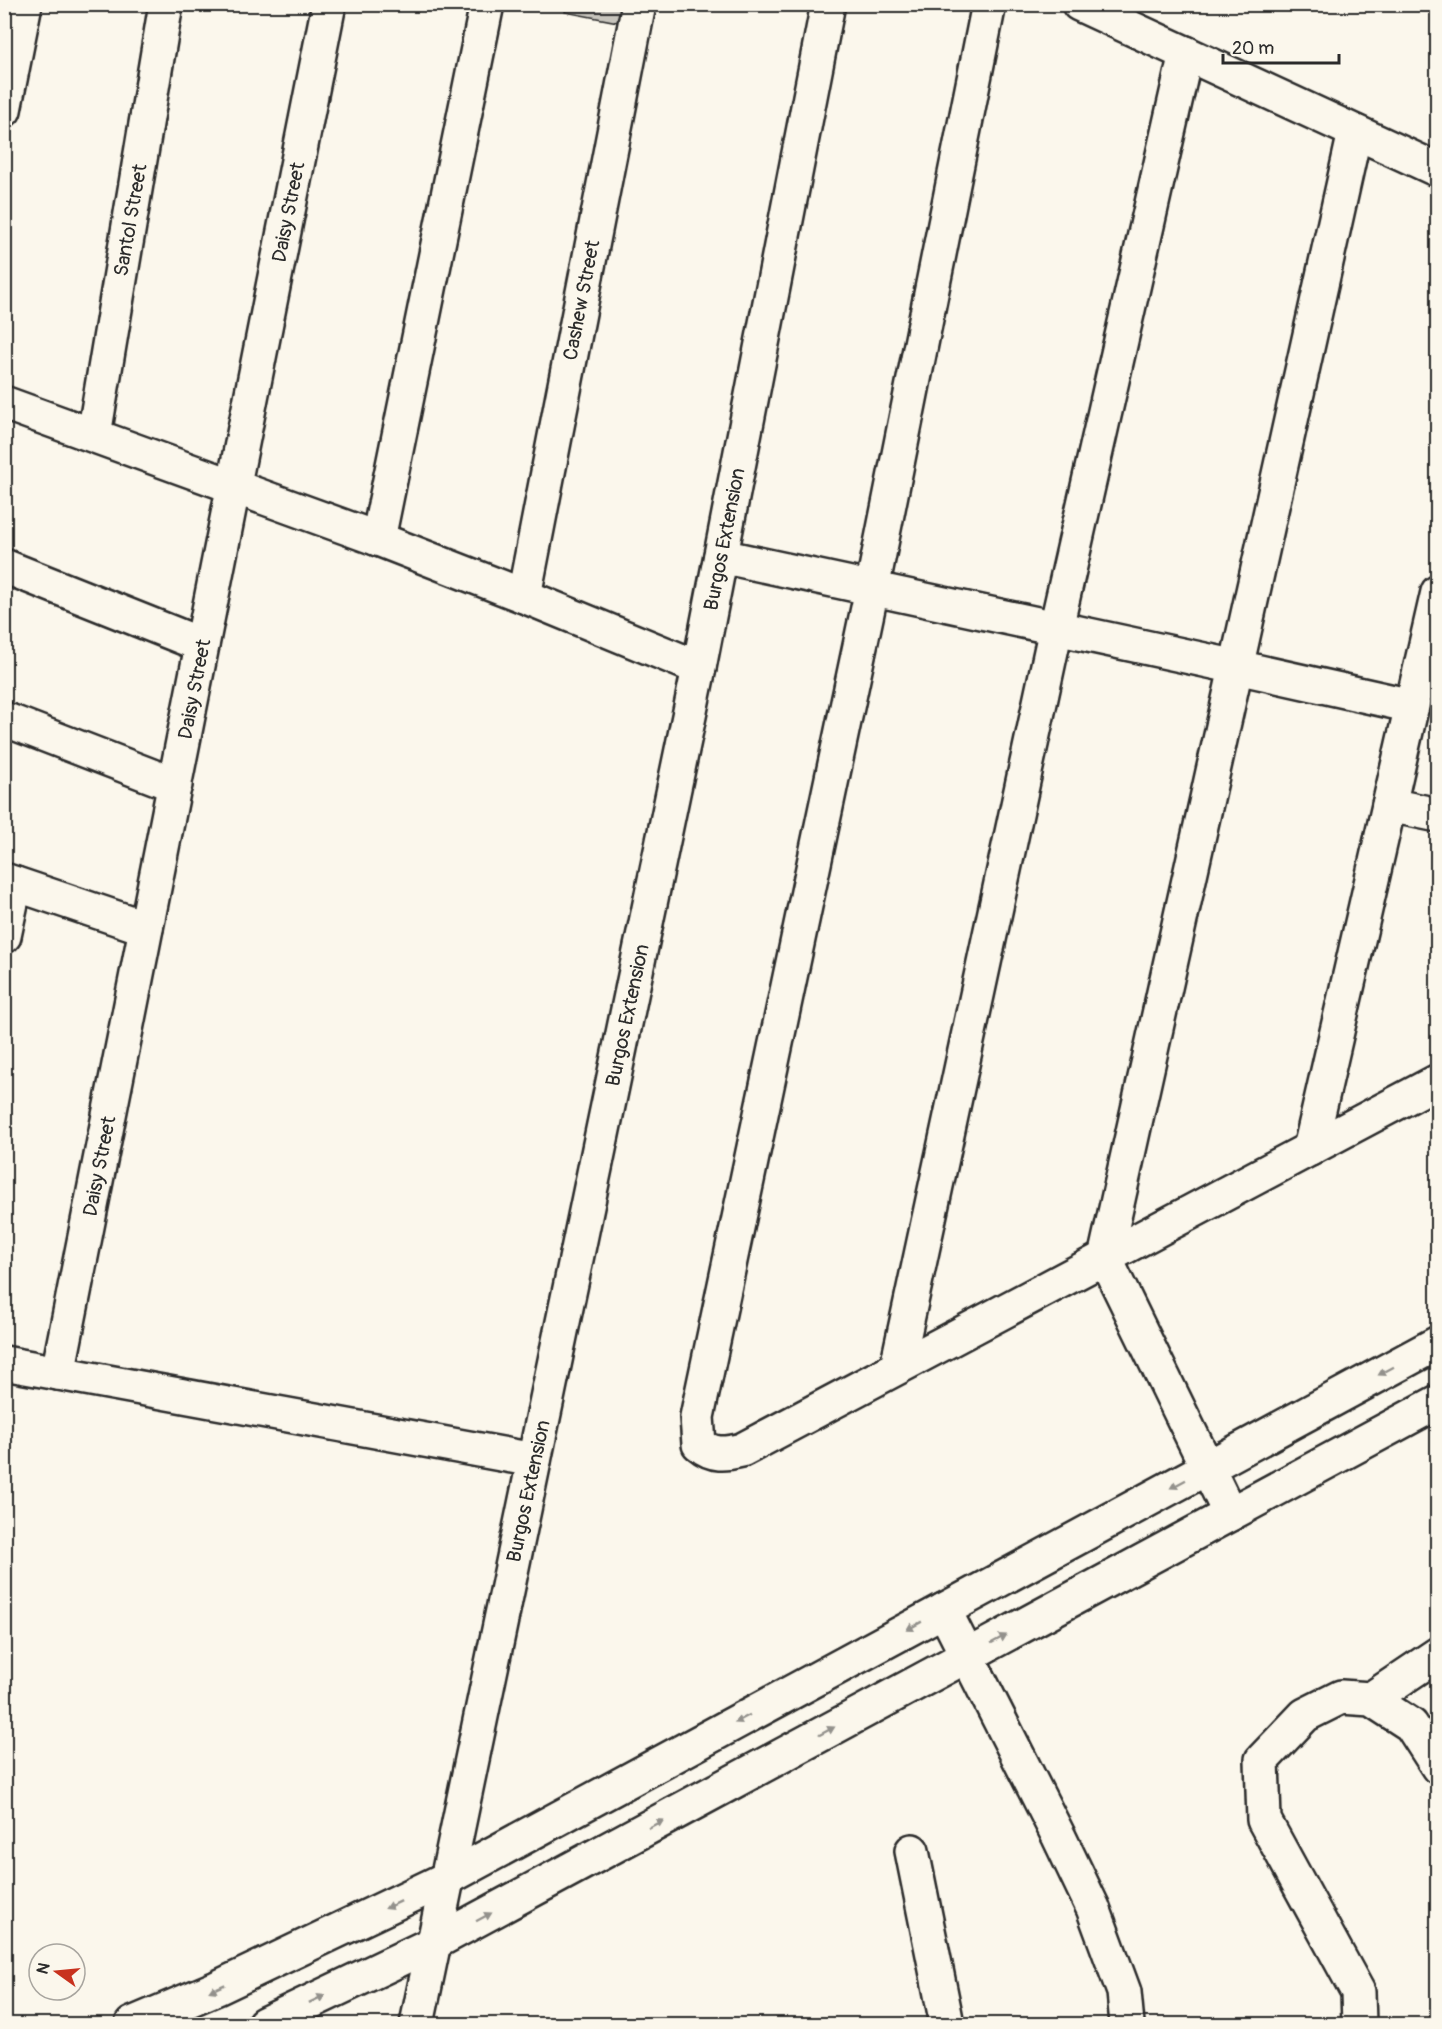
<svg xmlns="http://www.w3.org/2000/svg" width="1442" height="2029" viewBox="0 0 1442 2029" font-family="Pangolin,sans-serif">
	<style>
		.building { fill: #c7c4bc; stroke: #2b2b2b; stroke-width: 1.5 }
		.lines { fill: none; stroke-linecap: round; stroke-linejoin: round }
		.minor-casing { stroke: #2b2b2b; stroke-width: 38 }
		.major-casing { stroke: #2b2b2b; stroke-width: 38 }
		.highway-casing { stroke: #2b2b2b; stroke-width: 38 }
		.minor { stroke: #fbf7ec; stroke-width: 33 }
		.major { stroke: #fbf7ec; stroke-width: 33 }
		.highway { stroke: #fbf7ec; stroke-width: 33 }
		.oneway { fill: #93918c }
		.labels { text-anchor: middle; stroke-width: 4.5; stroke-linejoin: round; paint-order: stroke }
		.street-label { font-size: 20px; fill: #2b2b2b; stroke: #fbf7ec }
	</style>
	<rect width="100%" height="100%" fill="#fbf7ec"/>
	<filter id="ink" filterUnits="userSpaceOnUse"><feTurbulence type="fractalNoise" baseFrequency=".0167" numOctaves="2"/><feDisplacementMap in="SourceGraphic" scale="12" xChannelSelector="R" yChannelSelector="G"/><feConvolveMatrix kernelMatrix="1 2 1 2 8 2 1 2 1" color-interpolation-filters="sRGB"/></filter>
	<g filter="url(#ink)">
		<polygon class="building" points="567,4 621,4 618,22 565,12"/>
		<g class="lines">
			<g class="minor-casing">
				<g id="minor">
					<path d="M 989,4 L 872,589 L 697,1417 L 699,1444 C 713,1456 725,1454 742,1450 L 1438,1081"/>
					<polyline points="1079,4 1438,170"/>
					<polyline points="4,110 25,4"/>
					<polyline points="4,403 378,539 524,596 699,668"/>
					<polyline points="94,435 166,4"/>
					<polyline points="378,539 487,4"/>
					<polyline points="721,556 1237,667 1412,706"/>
					<polyline points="4,566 202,645"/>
					<polyline points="524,596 639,4"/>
					<polyline points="4,719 175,785"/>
					<polyline points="1389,805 1438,815"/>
					<polyline points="4,880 146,928"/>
					<polyline points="4,936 15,884"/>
					<polyline points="1310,1149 1438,592"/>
					<polyline points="4,1363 534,1460"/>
					<polyline points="897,1367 1056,628 1186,53"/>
					<polyline points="58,1373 329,4"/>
					<polyline points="1230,1514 1105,1258 1355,132"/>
					<polyline points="944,1610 1059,1837 1093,1908 1124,1992 1127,2024"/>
					<polyline points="1371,1699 1438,1654"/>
					<polyline points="912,1851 947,2024"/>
					<polyline points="1359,2024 1358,1992 1264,1820 1262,1760 1305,1715 1341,1697 1371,1699 1411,1725 1438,1767"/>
				</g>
			</g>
			<g class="major-casing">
				<polyline id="major" points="417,2024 699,668 828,4"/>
			</g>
			<g class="highway-casing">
				<g id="highway">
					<polyline points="132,2024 217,1988 446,1879 1438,1343"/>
					<polyline points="264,2024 432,1944 1438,1402"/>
				</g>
			</g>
			<use href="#minor" class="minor"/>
			<use href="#major" class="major"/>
			<use href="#highway" class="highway"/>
		</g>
		<defs><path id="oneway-solid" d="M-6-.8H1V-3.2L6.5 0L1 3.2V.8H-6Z" transform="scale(1.5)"/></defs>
		<g class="oneway">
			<use href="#oneway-solid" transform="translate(1386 1371) rotate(152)"/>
			<use href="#oneway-solid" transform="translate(1178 1484) rotate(152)"/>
			<use href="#oneway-solid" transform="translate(914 1626) rotate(151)"/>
			<use href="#oneway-solid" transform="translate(999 1639) rotate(-28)"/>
			<use href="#oneway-solid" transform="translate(742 1719) rotate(152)"/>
			<use href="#oneway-solid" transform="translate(827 1731) rotate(-28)"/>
			<use href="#oneway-solid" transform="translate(656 1824) rotate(-28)"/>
			<use href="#oneway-solid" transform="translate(393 1905) rotate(155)"/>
			<use href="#oneway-solid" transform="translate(484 1917) rotate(-28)"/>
			<use href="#oneway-solid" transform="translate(217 1988) rotate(156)"/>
			<use href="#oneway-solid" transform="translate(317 1999) rotate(-25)"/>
		</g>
	</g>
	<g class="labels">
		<g class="street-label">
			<text transform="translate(288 212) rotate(-79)" y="7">Daisy Street</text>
			<text transform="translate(130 220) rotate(-80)" y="7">Santol Street</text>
			<text transform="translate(581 300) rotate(-79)" y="7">Cashew Street</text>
			<text transform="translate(724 539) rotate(-79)" y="7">Burgos Extension</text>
			<text transform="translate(194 689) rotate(-79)" y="7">Daisy Street</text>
			<text transform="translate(627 1015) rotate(-78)" y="7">Burgos Extension</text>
			<text transform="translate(99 1166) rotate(-79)" y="7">Daisy Street</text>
			<text transform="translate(528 1491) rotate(-78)" y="7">Burgos Extension</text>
		</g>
	</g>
	<rect width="1442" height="2029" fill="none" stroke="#fbf7ec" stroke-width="24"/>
	<rect x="12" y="12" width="1418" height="2005" fill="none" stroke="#2b2b2b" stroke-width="2" filter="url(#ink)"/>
	<g transform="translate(57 1972) rotate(285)"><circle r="28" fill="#fbf7ec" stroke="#a8a59f" stroke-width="1.5"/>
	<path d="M0-4.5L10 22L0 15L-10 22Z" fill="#c8321e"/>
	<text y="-9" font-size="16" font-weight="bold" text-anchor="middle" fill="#2b2b2b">N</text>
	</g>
	<path d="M1223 54v9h116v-9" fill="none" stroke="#2b2b2b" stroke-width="3"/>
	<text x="1232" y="54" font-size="18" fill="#2b2b2b" stroke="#fbf7ec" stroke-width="4.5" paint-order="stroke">20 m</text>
</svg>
